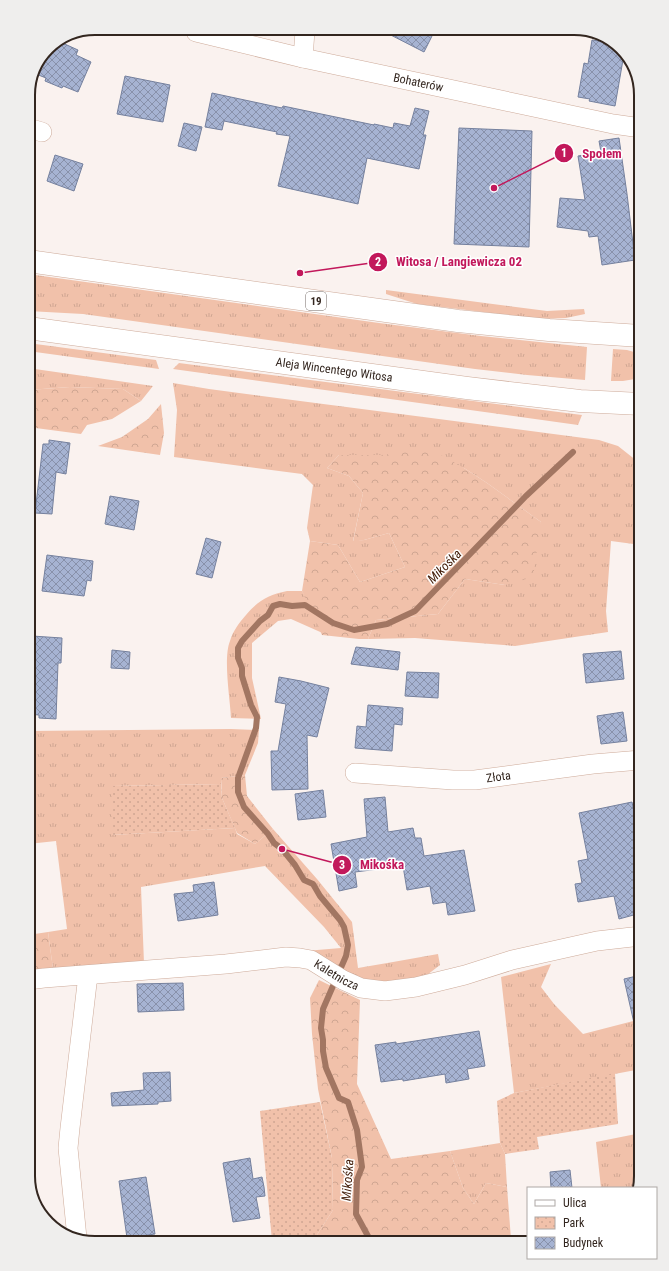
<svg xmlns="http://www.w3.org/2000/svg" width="669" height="1271" viewBox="0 0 669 1271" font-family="'Roboto Condensed',sans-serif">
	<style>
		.grass { fill: url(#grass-tufts) }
		.forest { fill: url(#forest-crowns) }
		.park { fill: url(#park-dots) }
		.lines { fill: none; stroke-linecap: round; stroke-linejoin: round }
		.stream { stroke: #a27662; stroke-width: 6 }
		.building { fill: url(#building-cross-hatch); stroke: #75819e }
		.minor-casing { stroke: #ceab9a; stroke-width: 20 }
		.primary-casing { stroke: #ceab9a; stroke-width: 23 }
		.minor { stroke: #fff; stroke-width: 19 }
		.primary { stroke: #fff; stroke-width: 22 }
		.labels { text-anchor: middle; stroke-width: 3; stroke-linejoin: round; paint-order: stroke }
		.shield { fill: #fff; stroke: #706762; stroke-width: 1 }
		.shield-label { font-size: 11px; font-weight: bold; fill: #33261f }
		.street-label { font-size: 12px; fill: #33261f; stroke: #fff }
		.water-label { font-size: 13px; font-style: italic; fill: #46210d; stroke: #fff }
		.rim { fill: none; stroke: #33261f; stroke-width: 2 }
		.leader { fill: none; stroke: #c2185b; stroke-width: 1.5 }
		.callout-dot { fill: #c2185b; stroke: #fff; stroke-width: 1.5 }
		.mark-label { font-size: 12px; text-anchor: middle; font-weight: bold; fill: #fff }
		.callout-label { font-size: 13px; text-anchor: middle; font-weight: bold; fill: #c2185b; stroke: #fff; stroke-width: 3; stroke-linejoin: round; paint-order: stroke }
	</style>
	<defs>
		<pattern id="grass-tufts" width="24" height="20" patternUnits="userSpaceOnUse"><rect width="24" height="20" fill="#f1c1aa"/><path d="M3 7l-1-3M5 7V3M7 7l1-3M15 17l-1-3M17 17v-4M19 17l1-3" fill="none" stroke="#cfa692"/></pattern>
		<pattern id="forest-crowns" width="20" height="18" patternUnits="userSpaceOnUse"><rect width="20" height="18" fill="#f1c1aa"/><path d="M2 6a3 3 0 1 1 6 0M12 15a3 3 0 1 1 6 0" fill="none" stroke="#cfa692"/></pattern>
		<pattern id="park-dots" width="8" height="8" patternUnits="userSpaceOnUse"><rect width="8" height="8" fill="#f1c1aa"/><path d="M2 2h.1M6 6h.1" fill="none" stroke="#cfa692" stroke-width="1.8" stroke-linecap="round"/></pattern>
		<pattern id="building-cross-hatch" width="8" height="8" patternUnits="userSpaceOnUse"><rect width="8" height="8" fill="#a6b3d2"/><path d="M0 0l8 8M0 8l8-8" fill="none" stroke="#8891aa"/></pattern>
	</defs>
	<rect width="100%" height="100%" fill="#faf2ef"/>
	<g class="grass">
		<polygon points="28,274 379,323 481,336 587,347 585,380 527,375 475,369 83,314 28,311"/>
		<polygon points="386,290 547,311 584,309 585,314 566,318 541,319 417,304 386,294"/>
		<polygon points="28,343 156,360 159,369 28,351"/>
		<polygon points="613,349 627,350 641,354 641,378 623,381 611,381"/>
		<polygon points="179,363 582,415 578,425 173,369"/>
		<polygon points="28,368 153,386 141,401 123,389 70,387 28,390"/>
		<polygon points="173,383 209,389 599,440 618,446 637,461 641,471 641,545 611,541 606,611 608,632 515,646 415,638 368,639 376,620 438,614 465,579 505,585 541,522 487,483 464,468 382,455 339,455 327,468 349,476 363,493 353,541 364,540 389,533 405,567 360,582 338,545 310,541 307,528 313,485 302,474 174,457 177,410"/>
		<path d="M 287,591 L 302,591 L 327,635 L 291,619 L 278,621 L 252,643 L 252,678 L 261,719 L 231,718 C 230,698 223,658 230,641 C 233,631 239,623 246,615 C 259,600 268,595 287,591 Z"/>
		<polygon points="231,729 259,730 258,743 245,775 221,778 221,784 113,786 112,835 235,828 237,834 255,844 273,829 317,879 352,922 358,968 393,962 438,954 440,965 427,975 406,981 386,984 355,979 305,951 341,948 324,927 265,866 141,887 144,963 53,969 48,932 67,929 56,841 28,844 28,731"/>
		<polygon points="551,964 541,987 554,1004 583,1034 641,1019 641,1069 514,1093 501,977"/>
		<polygon points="641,1133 641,1176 637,1188 601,1188 596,1142"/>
		<polygon points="500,1143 505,1154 507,1187 486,1183 474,1204 463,1188 450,1151"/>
	</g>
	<g class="forest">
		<polygon points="70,387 123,389 141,401 112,419 87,425 81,434 28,427 28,390"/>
		<polygon points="161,404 164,433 160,455 98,446 122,437 148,419"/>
		<polygon points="430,449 464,468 487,483 541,522 533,577 505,585 465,579 438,614 376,620 368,639 359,639 322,635 302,591 310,541 338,545 360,582 405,567 389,533 364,540 353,542 363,493 349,476 327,468 339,455 382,455"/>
		<polygon points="245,775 247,796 273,829 255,844 237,833 222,798 221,778"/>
		<polygon points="48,932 53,969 28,972 28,935"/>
		<polygon points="319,980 360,1000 357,1084 391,1159 450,1151 463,1188 474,1204 486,1183 507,1187 511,1239 343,1240 340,1239 338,1240 313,1241 333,1210 332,1158 318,1089 312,1034 310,998"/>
	</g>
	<g class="park">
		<polygon points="221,784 222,798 235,828 112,835 112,786"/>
		<polygon points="615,1073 618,1124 537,1137 539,1149 505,1154 500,1143 497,1101 514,1093"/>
		<polygon points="320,1102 332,1158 333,1210 313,1241 272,1241 260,1111"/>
	</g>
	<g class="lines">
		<polyline class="stream" points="371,1240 369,1238 356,1214 357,1180 362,1167 357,1130 348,1102 339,1098 326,1068 323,1051 323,1040 321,1028 323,1009 346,956 348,945 344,927 340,920 320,896 313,884 304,880 295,865 282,849 274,843 268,834 244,807 238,792 238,778 256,728 257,717 251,705 242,676 242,668 238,658 238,648 242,641 260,621 268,615 273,606 280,604 292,606 305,605 333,623 354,630 387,624 415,611 526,496 573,452"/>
	</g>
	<g class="building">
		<polygon points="381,30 435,30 424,52"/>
		<polygon points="600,35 611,39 624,54 615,106 589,101 590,99 578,97 584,63 588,64 592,40 599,41"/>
		<polygon points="58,41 78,50 76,55 91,62 78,92 63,86 62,88 45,81 46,78 36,74 48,47"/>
		<polygon points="125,76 170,85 163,122 117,114"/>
		<polygon points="212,93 282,108 283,106 374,125 374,124 393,128 394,123 410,126 415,108 429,111 423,135 426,135 419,169 367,158 358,204 278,186 290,136 276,134 277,132 224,121 222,130 205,127"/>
		<polygon points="184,123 202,127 196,151 178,146"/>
		<polygon points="459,128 532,131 529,247 454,244"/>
		<polygon points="619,138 627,194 635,260 602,265 598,236 589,237 588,231 557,227 560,198 585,200 578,156 601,152 599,141"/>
		<polygon points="55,155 83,164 74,191 47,181"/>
		<polygon points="49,440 70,443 66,474 56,472 52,514 35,513 43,444 49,444"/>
		<polygon points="110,496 139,501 134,530 105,524"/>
		<polygon points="206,538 221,542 212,578 196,574"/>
		<polygon points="47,555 93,561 91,581 87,580 84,596 42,591"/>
		<polygon points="32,636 62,638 61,663 58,663 56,719 39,718 39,715 28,714 28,649 32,649"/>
		<polygon points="356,647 400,652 398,670 351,664"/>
		<polygon points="112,650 130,652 129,669 111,668"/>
		<polygon points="621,651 624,679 586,683 583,654"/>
		<polygon points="407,672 439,673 438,698 405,696"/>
		<polygon points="279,677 301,681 329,688 317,737 307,735 308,789 272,790 271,751 278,751 286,704 275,702"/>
		<polygon points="368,705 403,708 402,725 394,724 392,751 355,748 357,726 366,727"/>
		<polygon points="623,712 627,741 601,744 597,716"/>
		<polygon points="323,790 326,817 298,820 295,794"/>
		<polygon points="385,797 388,832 413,828 415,838 421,838 424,856 464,850 475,911 448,915 446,902 433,904 430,886 407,890 403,866 355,872 357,887 339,891 331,844 367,837 364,799"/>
		<polygon points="632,802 641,846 641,913 619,919 614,896 578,902 575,884 582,883 578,861 588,859 579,813"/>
		<polygon points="214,882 218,915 178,921 174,894 194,892 193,885"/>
		<polygon points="641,975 641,1022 634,1023 624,979"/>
		<polygon points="183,983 184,1010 138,1012 137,984"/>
		<polygon points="479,1031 485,1066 467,1069 469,1079 446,1083 445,1074 403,1081 403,1079 381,1082 375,1045 396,1042 396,1044"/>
		<polygon points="170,1072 171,1101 158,1102 158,1104 112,1106 111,1093 144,1090 143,1073"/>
		<polygon points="250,1158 253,1179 262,1177 264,1187 265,1196 256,1197 260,1218 233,1222 223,1163"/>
		<polygon points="570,1170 572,1188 551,1188 550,1172"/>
		<polygon points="146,1177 155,1234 127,1238 119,1181"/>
	</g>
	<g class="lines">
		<g class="minor-casing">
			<g id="minor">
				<path id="s1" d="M 196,32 L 303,58 L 613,124 L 641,128"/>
				<polyline points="303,58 305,31"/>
				<polyline points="28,128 42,132"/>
				<path id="s2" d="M 355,773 L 453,780 L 475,780 L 593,764 L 641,760"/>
				<path id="s3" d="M 28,980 L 44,978 L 226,964 L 286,957 L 300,958 L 311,960 L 343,980 L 361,988 L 385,991 L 416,987 L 465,975 L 512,960 L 597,941 L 641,936"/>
				<polyline points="77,1238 68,1148 70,1128 88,975"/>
			</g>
		</g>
		<g class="primary-casing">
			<g id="primary">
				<polyline points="28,261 458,321 549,330 641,336"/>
				<path id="s4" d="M 28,328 L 467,388 L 580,401 L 641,404"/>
			</g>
		</g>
		<use href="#minor" class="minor"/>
		<use href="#primary" class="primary"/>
	</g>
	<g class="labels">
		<rect class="shield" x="306" y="292" width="20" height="18" rx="3"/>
		<g class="shield-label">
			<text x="316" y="305">19</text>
		</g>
		<g class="street-label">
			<text dy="4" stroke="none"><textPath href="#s1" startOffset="228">Bohaterów</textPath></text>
			<text dy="4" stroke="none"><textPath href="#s4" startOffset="309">Aleja Wincentego Witosa</textPath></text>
			<text dy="4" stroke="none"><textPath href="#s2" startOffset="144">Złota</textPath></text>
			<text dy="4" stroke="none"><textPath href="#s3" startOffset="314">Kaletnicza</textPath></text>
		</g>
		<g class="water-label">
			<text transform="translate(444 566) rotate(-45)" y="5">Mikośka</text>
			<text transform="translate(347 1180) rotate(-86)" y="5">Mikośka</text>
		</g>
	</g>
	<path d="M0 0H669V1271H0ZM95 35H574A60 60 0 0 1 634 95V1176A60 60 0 0 1 574 1236H95A60 60 0 0 1 35 1176V95A60 60 0 0 1 95 35Z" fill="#efeeed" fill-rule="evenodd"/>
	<path class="rim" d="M95 35H574A60 60 0 0 1 634 95V1176A60 60 0 0 1 574 1236H95A60 60 0 0 1 35 1176V95A60 60 0 0 1 95 35Z"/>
	<path class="leader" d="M494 188L564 153M300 273L378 262M282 849L342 865"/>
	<g class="callout-dot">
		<circle cx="494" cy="188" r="4"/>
		<circle cx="300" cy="273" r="4"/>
		<circle cx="282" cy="849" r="4"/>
		<circle cx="564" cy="153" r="10"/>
		<circle cx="378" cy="262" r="10"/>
		<circle cx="342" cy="865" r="10"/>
	</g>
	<g class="mark-label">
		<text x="564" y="157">1</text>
		<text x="378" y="266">2</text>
		<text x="342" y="869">3</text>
	</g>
	<g class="callout-label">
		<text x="602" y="158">Społem</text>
		<text x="459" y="266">Witosa / Langiewicza 02</text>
		<text x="382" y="869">Mikośka</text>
	</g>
	<rect x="527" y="1187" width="130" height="72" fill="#ffffff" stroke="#ada8a5"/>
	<rect x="535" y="1200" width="20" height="6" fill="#ffffff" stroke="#ada8a5"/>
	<text x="563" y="1207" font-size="12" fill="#33261f">Ulica</text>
	<rect x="535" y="1217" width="20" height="12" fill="url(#park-dots)" stroke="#ada8a5"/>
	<text x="563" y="1227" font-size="12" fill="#33261f">Park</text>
	<rect x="535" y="1237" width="20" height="12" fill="url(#building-cross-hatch)" stroke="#ada8a5"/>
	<text x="563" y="1247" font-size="12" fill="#33261f">Budynek</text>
</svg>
